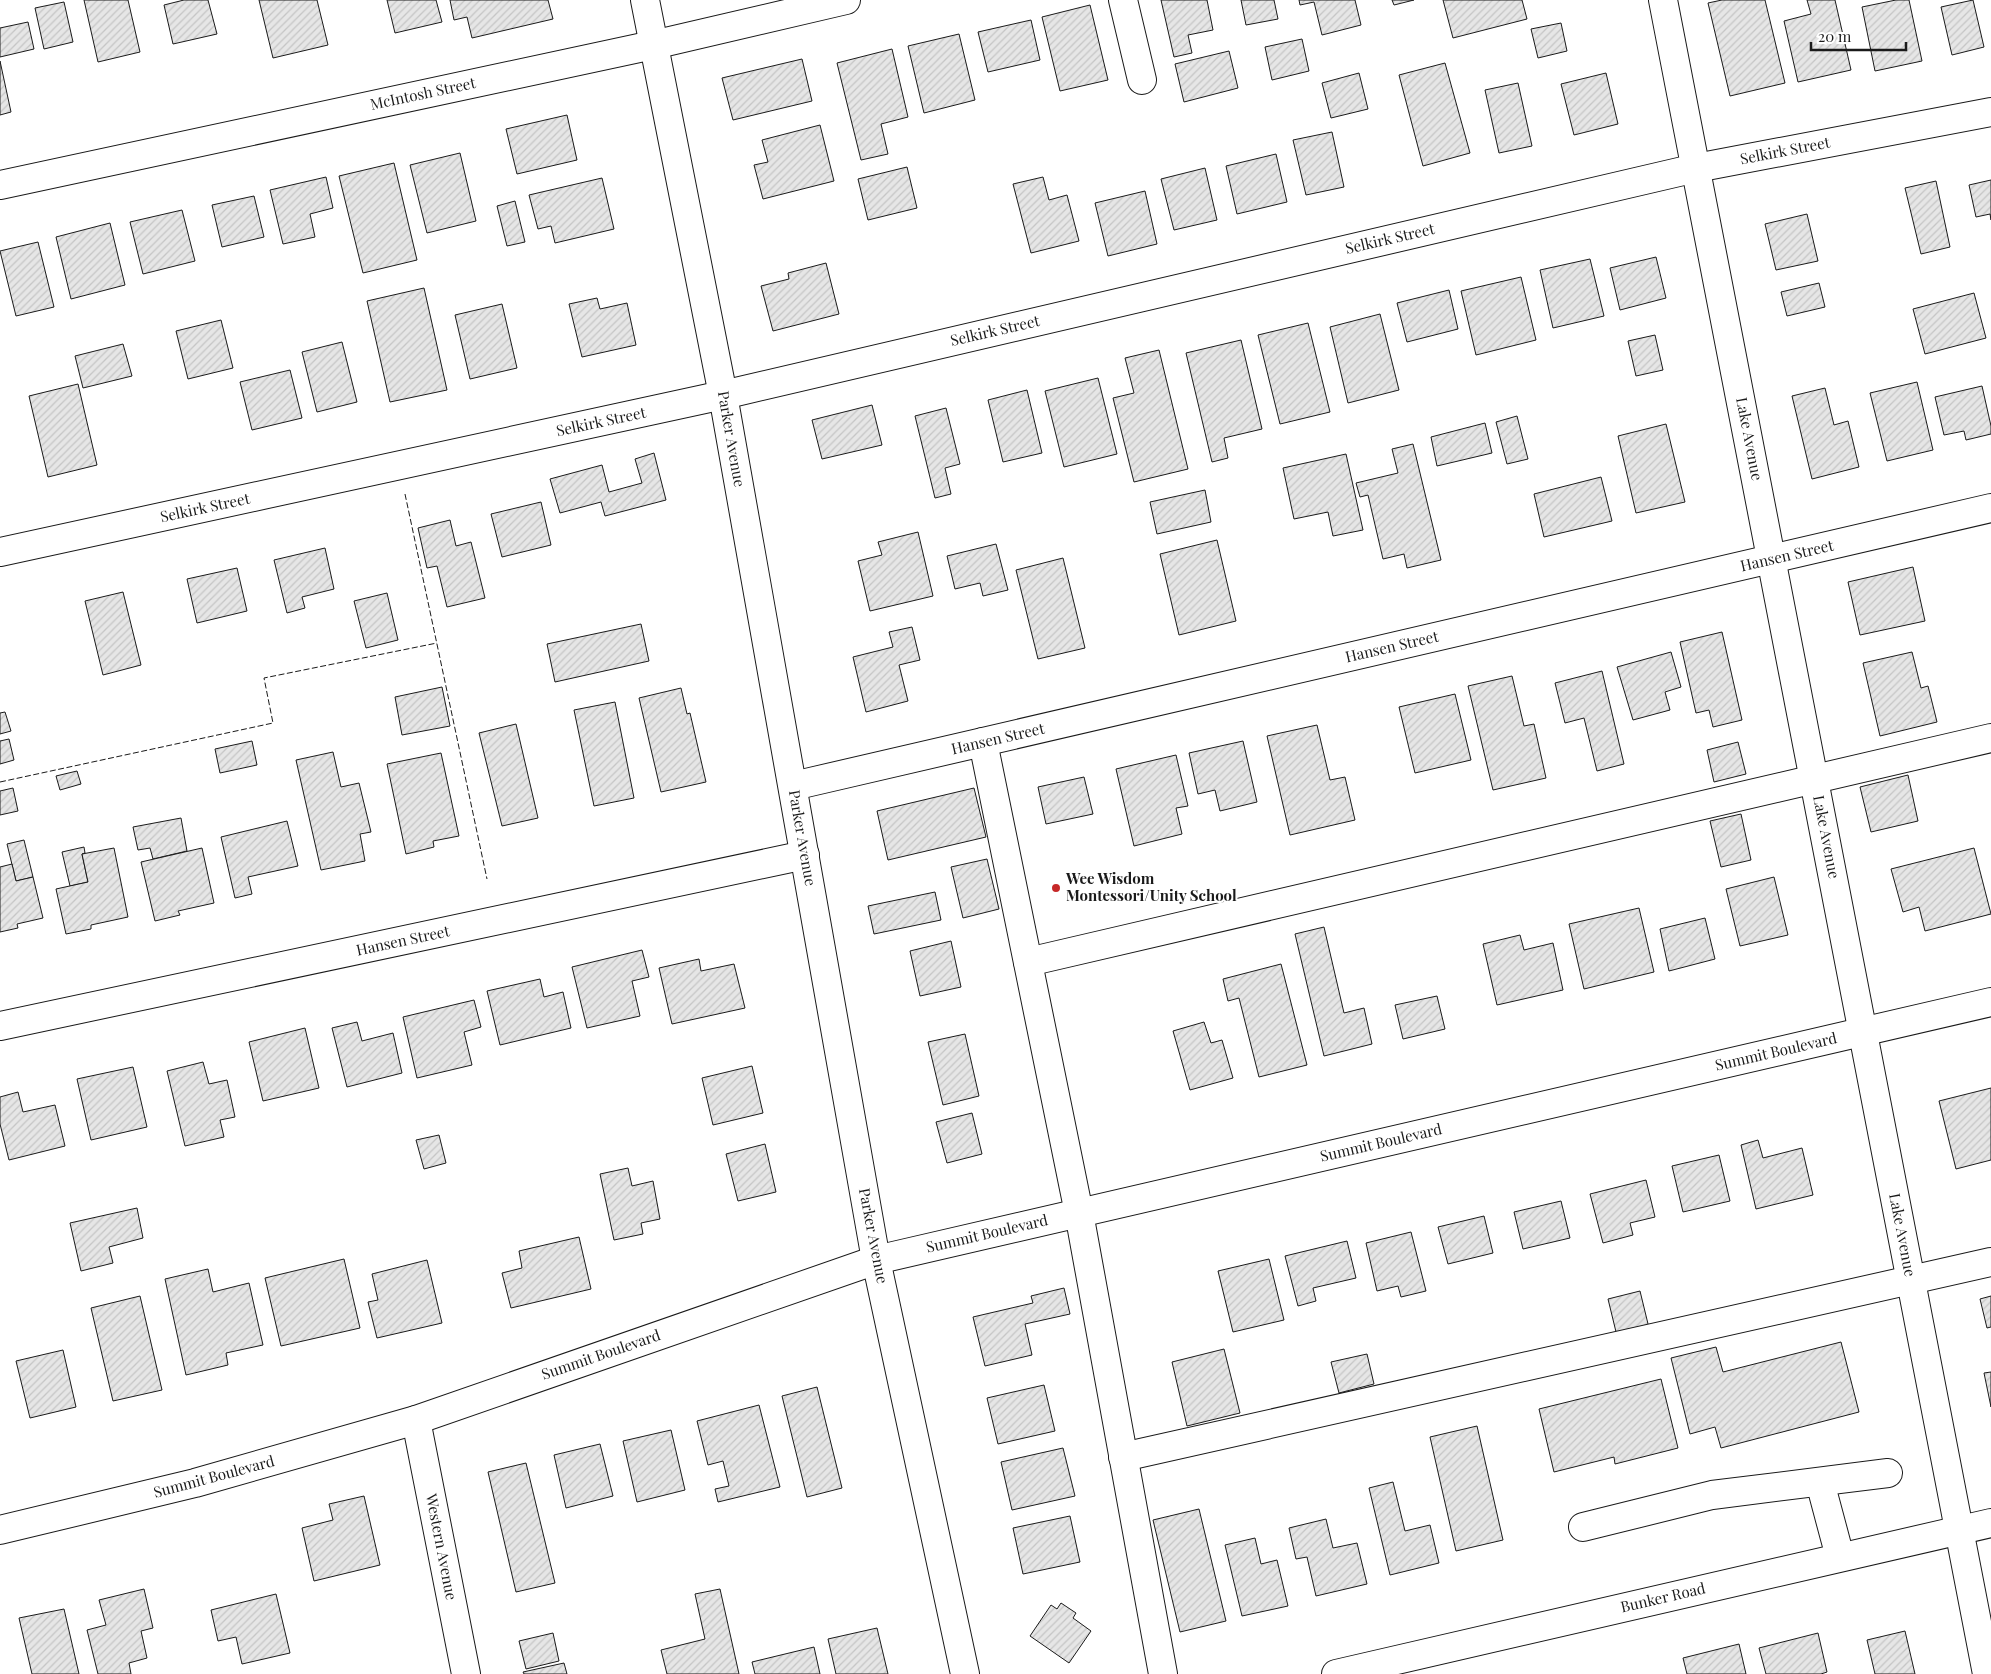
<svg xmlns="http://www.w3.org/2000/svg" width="1991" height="1674" viewBox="0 0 1991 1674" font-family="'Playfair Display',serif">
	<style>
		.building { fill: url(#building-hatch); stroke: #1a1a1a }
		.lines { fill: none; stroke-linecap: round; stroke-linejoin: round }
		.minor-casing { stroke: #1a1a1a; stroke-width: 30 }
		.minor { stroke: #fff; stroke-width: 28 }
		.fence { stroke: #1a1a1a; stroke-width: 1; stroke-dasharray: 6 2.5; stroke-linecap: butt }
		.poi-dot { fill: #c62828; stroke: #fff; stroke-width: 2 }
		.labels { text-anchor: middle; stroke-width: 4; stroke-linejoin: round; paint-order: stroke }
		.street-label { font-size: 15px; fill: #1a1a1a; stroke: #fff }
		.poi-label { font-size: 15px; font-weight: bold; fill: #1a1a1a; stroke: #fff; text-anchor: start }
	</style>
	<defs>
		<pattern id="building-hatch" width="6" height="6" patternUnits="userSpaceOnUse" patternTransform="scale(1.25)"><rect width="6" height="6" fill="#e6e6e6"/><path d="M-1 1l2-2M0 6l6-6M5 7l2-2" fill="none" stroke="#c5c5c5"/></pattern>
	</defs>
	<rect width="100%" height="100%" fill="#fff"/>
	<g class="building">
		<polygon points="84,0 128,0 140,52 98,62"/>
		<polygon points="184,0 208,0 217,34 173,44 164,5"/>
		<polygon points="259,0 317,0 328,45 273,58"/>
		<polygon points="387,0 436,0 442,22 395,33"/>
		<polygon points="450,0 548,0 553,19 472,38 467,17 454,20"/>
		<polygon points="1161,0 1207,0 1213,30 1188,35 1192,53 1174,57"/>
		<polygon points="1241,0 1274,0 1278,19 1246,25"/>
		<polygon points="1299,0 1355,0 1361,25 1322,35 1314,2 1300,5"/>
		<polygon points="1392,0 1414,0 1394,5"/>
		<polygon points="1443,0 1522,0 1527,19 1453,38"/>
		<polygon points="1722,0 1765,0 1785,83 1730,96 1708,3"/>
		<polygon points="1807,0 1835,0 1851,70 1798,82 1784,21 1811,14"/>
		<polygon points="1896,0 1909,0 1922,61 1875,71 1862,7"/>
		<polygon points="1973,0 1984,47 1952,55 1941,7"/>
		<polygon points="64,2 73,42 44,49 35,8"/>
		<polygon points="1090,5 1108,80 1060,91 1042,17"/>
		<polygon points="1031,20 1040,60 988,72 978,32"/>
		<polygon points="28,22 34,49 0,57 0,28"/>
		<polygon points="1561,23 1567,51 1538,58 1531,29"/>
		<polygon points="959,34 975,100 924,113 908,46"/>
		<polygon points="1302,39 1309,71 1272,80 1265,47"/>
		<polygon points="892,49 908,117 881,124 888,154 861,160 837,63"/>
		<polygon points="1229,51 1238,88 1184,102 1175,64"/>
		<polygon points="802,59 812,101 733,120 722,78"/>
		<polygon points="0,61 11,112 0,115"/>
		<polygon points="1445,63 1470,153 1423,166 1399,75"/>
		<polygon points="1359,73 1368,109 1331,118 1322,83"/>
		<polygon points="1606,73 1618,124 1574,135 1561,84"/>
		<polygon points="1518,83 1532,146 1499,153 1485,90"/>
		<polygon points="567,115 577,160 517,174 506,129"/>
		<polygon points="820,125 834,181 763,199 754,165 768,162 762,140"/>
		<polygon points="1332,132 1344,187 1306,195 1293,140"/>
		<polygon points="460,153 476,221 427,233 410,165"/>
		<polygon points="1276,154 1287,202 1237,214 1226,166"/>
		<polygon points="394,163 417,260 363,273 339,176"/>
		<polygon points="907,167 917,208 868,220 858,179"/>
		<polygon points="1205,168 1217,220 1174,230 1161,179"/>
		<polygon points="326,177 333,208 310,214 315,237 283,244 270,190"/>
		<polygon points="1043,177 1049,200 1067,195 1079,241 1031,253 1013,184"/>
		<polygon points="602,178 614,229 555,243 551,226 538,229 529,195"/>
		<polygon points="1991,180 1991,220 1990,214 1976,217 1969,185"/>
		<polygon points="1936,181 1950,247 1921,254 1905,188"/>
		<polygon points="1145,191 1157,244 1108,256 1095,203"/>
		<polygon points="254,196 264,237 222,247 212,205"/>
		<polygon points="515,201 525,242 507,246 497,206"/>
		<polygon points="182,210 195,261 143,274 130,222"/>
		<polygon points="1807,214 1818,261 1776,270 1765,224"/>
		<polygon points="110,223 125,285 71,299 56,237"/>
		<polygon points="38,242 54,307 16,316 0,251"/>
		<polygon points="1656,257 1666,298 1620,310 1610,268"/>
		<polygon points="1590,259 1604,316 1553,328 1540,270"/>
		<polygon points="826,263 839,314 773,331 761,286 789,279 788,273"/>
		<polygon points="1521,277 1536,340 1476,355 1461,291"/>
		<polygon points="1819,283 1825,307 1787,316 1781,292"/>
		<polygon points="424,288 447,390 390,402 367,301"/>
		<polygon points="1449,290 1458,329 1407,342 1397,303"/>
		<polygon points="1974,293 1986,338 1925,354 1913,309"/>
		<polygon points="597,298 600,309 627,303 636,345 582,357 569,304"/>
		<polygon points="502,304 517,368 470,379 455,315"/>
		<polygon points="1380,314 1399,390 1348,403 1330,327"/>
		<polygon points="221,320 233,368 188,379 176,331"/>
		<polygon points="1308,323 1330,412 1280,424 1258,335"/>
		<polygon points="1655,335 1663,370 1636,376 1628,341"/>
		<polygon points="1241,340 1262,429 1224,438 1228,458 1212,462 1186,353"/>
		<polygon points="342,342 357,402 317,412 302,352"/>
		<polygon points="123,344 132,376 83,388 75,356"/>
		<polygon points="1159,350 1188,469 1134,482 1113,398 1134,393 1125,358"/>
		<polygon points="290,370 302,418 252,430 240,382"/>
		<polygon points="1098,378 1117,454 1064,467 1045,391"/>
		<polygon points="1917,382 1933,450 1887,461 1870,393"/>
		<polygon points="78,384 97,465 48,477 29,396"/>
		<polygon points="1982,386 1991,426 1991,434 1966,440 1964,431 1944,435 1935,397"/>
		<polygon points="1825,388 1834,425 1848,421 1859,467 1812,479 1792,396"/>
		<polygon points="1027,390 1042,453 1003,462 988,400"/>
		<polygon points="872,405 882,445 822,459 812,420"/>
		<polygon points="946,408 960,464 945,468 951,494 935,498 915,416"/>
		<polygon points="1517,416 1528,459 1507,464 1496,422"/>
		<polygon points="1485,423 1492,453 1437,466 1431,437"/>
		<polygon points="1666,424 1685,502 1636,513 1618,436"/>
		<polygon points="1413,444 1441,560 1407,568 1404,554 1383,559 1368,495 1360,497 1356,483 1398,473 1392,449"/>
		<polygon points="654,453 666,500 605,516 601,502 560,513 550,479 602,465 609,492 642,483 635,459"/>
		<polygon points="1346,454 1363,530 1333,536 1328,512 1294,519 1283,468"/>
		<polygon points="1601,477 1612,521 1544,537 1534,494"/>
		<polygon points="1205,490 1211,522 1157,534 1150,502"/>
		<polygon points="541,502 551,545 502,557 491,514"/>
		<polygon points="450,520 456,546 471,542 485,598 447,607 437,566 427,568 418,528"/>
		<polygon points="918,532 933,596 870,611 858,561 882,555 878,542"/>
		<polygon points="1217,540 1236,621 1179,635 1160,554"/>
		<polygon points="996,544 1008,590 983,596 980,583 955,589 947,556"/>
		<polygon points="325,548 334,589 302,597 305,608 287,613 274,560"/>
		<polygon points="1063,558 1085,648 1038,659 1016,570"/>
		<polygon points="1913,567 1925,621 1860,635 1848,582"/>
		<polygon points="237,568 247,611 197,623 187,579"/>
		<polygon points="123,592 141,665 103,675 85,601"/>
		<polygon points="387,593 398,640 366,648 354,601"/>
		<polygon points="641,624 649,661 555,682 547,644"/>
		<polygon points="912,627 920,660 899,665 908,701 866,712 853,657 893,647 889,632"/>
		<polygon points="1722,632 1742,720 1713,727 1709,710 1696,713 1680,642"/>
		<polygon points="1671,652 1681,687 1665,692 1670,710 1633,720 1617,667"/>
		<polygon points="1912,652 1921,688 1928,686 1937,722 1880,736 1863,663"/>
		<polygon points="1602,671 1624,764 1597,771 1584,718 1565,723 1555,683"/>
		<polygon points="1512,676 1524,726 1534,724 1546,778 1493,790 1468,686"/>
		<polygon points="442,687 450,726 402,735 395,697"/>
		<polygon points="681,688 687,714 690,713 706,782 661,792 639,698"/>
		<polygon points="1455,694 1471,760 1415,773 1399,707"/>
		<polygon points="615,702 634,798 594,806 574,710"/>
		<polygon points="5,712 11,731 0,734 0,713"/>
		<polygon points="516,724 538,818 502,826 479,733"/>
		<polygon points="1317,725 1330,780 1345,777 1355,820 1290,835 1267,736"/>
		<polygon points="9,739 14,760 0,764 0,741"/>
		<polygon points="252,741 257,765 220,773 215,749"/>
		<polygon points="1243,741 1257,802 1220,811 1215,790 1198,794 1189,753"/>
		<polygon points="1738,742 1746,774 1714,782 1707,750"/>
		<polygon points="333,752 341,787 359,783 371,832 360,834 365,861 321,870 296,760"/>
		<polygon points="441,753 459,836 433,841 434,847 406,854 387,764"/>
		<polygon points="1176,755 1188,806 1176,808 1182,834 1134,846 1116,769"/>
		<polygon points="77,771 81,784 60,790 56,776"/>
		<polygon points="1908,775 1918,821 1871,832 1860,787"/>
		<polygon points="1084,777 1093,814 1046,824 1038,787"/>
		<polygon points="13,788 18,811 0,815 0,791"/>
		<polygon points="974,788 986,837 888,860 877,811"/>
		<polygon points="1741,814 1751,860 1721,867 1710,821"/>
		<polygon points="181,818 187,851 153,859 150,848 138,850 133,827"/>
		<polygon points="287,821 298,866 248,877 252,894 235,898 221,837"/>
		<polygon points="24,840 33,877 16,881 7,844"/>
		<polygon points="84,847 85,853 82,854 88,882 70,886 62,852"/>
		<polygon points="114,848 128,917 91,925 91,929 66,934 56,889 88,882 82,854"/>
		<polygon points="202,848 214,903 178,911 180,915 155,921 141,862"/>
		<polygon points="1974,848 1991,914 1925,931 1919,907 1903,912 1891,869"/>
		<polygon points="987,859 999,909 963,918 951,867"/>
		<polygon points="12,864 16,881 33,877 43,918 17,924 18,928 0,932 0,867"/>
		<polygon points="1774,877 1788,935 1740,946 1726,889"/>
		<polygon points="935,892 941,920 874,934 868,906"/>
		<polygon points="1639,908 1654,972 1584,989 1569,924"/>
		<polygon points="1705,918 1715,959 1669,971 1660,929"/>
		<polygon points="1324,927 1344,1013 1364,1008 1372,1044 1324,1056 1295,934"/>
		<polygon points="1520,935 1524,950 1553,943 1563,990 1497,1005 1483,944"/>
		<polygon points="951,941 961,987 920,996 910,951"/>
		<polygon points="642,950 649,977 632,981 640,1016 587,1028 572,967"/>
		<polygon points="699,959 701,971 734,964 745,1008 672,1024 659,968"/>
		<polygon points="1281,964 1307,1065 1259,1077 1239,998 1228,1001 1223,979"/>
		<polygon points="540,979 544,997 563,992 571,1028 500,1045 487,991"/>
		<polygon points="1437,996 1445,1029 1403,1039 1395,1005"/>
		<polygon points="474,1000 481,1027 464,1032 472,1065 417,1078 403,1017"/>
		<polygon points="357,1022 362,1041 393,1033 402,1073 347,1087 332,1028"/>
		<polygon points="1204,1022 1211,1043 1222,1040 1233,1078 1190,1090 1173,1031"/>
		<polygon points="305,1028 319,1088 263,1101 249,1042"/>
		<polygon points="965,1034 979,1096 943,1105 928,1042"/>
		<polygon points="203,1062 209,1084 227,1080 235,1117 220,1120 224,1137 185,1146 167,1071"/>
		<polygon points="752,1066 763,1113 713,1125 702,1078"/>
		<polygon points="133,1067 147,1127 91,1140 77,1079"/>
		<polygon points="1991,1088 1991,1160 1956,1169 1939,1101"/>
		<polygon points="18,1092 23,1112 55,1105 65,1146 9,1160 0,1124 0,1097"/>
		<polygon points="972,1113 982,1154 947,1163 936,1122"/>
		<polygon points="439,1135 446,1163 424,1169 416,1140"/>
		<polygon points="1758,1140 1763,1158 1802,1148 1813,1195 1756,1209 1741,1145"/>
		<polygon points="765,1144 776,1192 738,1201 726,1154"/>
		<polygon points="1719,1155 1730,1201 1683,1212 1672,1166"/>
		<polygon points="628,1168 632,1186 653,1181 660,1219 641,1223 643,1234 614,1240 600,1174"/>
		<polygon points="1646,1180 1655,1217 1630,1223 1633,1235 1603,1243 1590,1194"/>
		<polygon points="1561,1201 1570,1238 1523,1249 1514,1212"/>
		<polygon points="137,1208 143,1238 109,1247 113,1263 81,1271 70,1223"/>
		<polygon points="1484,1216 1493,1253 1448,1264 1438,1227"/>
		<polygon points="1411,1232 1426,1291 1401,1297 1398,1286 1377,1291 1366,1243"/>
		<polygon points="579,1237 591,1289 511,1308 502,1273 522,1268 519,1251"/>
		<polygon points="1347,1241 1356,1278 1313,1288 1316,1301 1298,1306 1285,1256"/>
		<polygon points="344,1259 360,1328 281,1346 265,1278"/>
		<polygon points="1269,1259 1284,1320 1233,1332 1218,1271"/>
		<polygon points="427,1260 442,1323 377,1338 368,1302 378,1300 372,1274"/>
		<polygon points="208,1269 213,1292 249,1283 263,1345 226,1353 228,1365 186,1375 165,1279"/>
		<polygon points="1064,1288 1070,1314 1025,1324 1032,1355 985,1366 973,1317 1033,1303 1031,1296"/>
		<polygon points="1640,1291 1649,1328 1617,1336 1608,1299"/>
		<polygon points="140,1296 162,1390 113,1401 91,1308"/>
		<polygon points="1991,1296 1991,1327 1987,1328 1980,1299"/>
		<polygon points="1841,1342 1859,1412 1721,1448 1715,1427 1690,1434 1671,1358 1716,1347 1723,1372"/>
		<polygon points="1224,1349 1240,1413 1187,1426 1172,1362"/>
		<polygon points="63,1350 76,1407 30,1418 16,1361"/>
		<polygon points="1367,1354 1374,1384 1339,1393 1331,1362"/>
		<polygon points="1991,1372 1991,1407 1984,1373"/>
		<polygon points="1661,1379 1678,1448 1615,1464 1614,1457 1554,1472 1539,1409"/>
		<polygon points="1044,1385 1055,1431 998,1444 987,1398"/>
		<polygon points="817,1387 842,1488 807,1497 782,1396"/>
		<polygon points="759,1405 780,1487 718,1502 715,1489 729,1486 723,1461 708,1465 697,1421"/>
		<polygon points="1477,1426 1503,1540 1456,1551 1430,1437"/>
		<polygon points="671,1430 685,1490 637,1502 623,1441"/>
		<polygon points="600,1444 613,1496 566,1508 554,1455"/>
		<polygon points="1063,1448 1075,1496 1012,1510 1001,1462"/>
		<polygon points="526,1463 555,1583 516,1592 488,1472"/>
		<polygon points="1393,1482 1405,1531 1430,1525 1439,1563 1390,1575 1369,1488"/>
		<polygon points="364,1496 380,1565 314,1581 302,1528 333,1520 329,1504"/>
		<polygon points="1199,1509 1226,1621 1180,1632 1153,1520"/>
		<polygon points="1070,1516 1080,1562 1023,1574 1013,1528"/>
		<polygon points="1326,1519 1333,1548 1357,1543 1367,1584 1316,1596 1307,1557 1296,1559 1289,1528"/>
		<polygon points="1255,1538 1261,1564 1277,1560 1288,1606 1242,1616 1225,1545"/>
		<polygon points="144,1589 153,1628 141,1631 147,1658 129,1663 131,1674 98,1674 87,1630 106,1625 99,1600"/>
		<polygon points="720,1589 739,1674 667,1674 661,1650 705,1639 695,1594"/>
		<polygon points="276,1594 290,1653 242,1664 236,1637 218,1641 211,1610"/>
		<polygon points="1061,1603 1076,1613 1073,1618 1091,1631 1069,1663 1030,1636 1051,1605 1057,1609"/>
		<polygon points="64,1609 79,1674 32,1674 19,1618"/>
		<polygon points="877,1628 888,1674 836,1674 828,1639"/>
		<polygon points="1905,1631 1915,1674 1875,1674 1867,1640"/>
		<polygon points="553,1633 559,1661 526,1669 519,1641"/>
		<polygon points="1818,1633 1827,1672 1821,1674 1766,1674 1759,1648"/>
		<polygon points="1739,1644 1746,1674 1687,1674 1683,1658"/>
		<polygon points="814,1647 820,1674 755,1674 752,1662"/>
		<polygon points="564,1663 567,1674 524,1674 523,1672"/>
	</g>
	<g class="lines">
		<g class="minor-casing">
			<g id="minor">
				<polyline points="645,0 723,395 876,1260 965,1674"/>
				<polyline points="1123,0 1142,80"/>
				<polyline points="1663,0 1987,1674"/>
				<polyline points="0,185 653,45 846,0"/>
				<polyline points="0,552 723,395 1696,168 1991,112"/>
				<polyline points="983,742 1079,1213 1163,1674"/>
				<polyline points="793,786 1991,508"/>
				<polyline points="1028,962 1991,738"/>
				<polyline points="0,1026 805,855"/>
				<polyline points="416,1420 466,1674"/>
				<polyline points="1123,1457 1991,1262"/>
				<polyline points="1820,1482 1840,1557"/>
				<polyline points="1583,1527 1712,1495 1888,1473"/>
				<polyline points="0,1530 195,1483 416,1420 876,1260 1991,1002"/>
				<polyline points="1336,1674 1991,1523"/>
			</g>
		</g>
		<use href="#minor" class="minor"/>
		<g class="fence">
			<polyline points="405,494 487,879"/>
			<polyline points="0,782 273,723 264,678 437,643"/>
		</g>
	</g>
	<circle class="poi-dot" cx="1056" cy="888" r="5"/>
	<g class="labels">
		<g class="street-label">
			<text transform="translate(423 94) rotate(-12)" y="5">McIntosh Street</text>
			<text transform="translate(1785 151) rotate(-11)" y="5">Selkirk Street</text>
			<text transform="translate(1390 239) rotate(-13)" y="5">Selkirk Street</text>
			<text transform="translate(995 331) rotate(-13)" y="5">Selkirk Street</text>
			<text transform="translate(601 422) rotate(-12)" y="5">Selkirk Street</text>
			<text transform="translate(731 439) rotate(80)" y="5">Parker Avenue</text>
			<text transform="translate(1749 439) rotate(79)" y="5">Lake Avenue</text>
			<text transform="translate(205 508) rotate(-12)" y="5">Selkirk Street</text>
			<text transform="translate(1787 556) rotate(-13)" y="5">Hansen Street</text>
			<text transform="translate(1392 647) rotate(-13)" y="5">Hansen Street</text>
			<text transform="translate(998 739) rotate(-13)" y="5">Hansen Street</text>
			<text transform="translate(1826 837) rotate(79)" y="5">Lake Avenue</text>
			<text transform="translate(802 838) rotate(80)" y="5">Parker Avenue</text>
			<text transform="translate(403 941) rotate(-12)" y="5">Hansen Street</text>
			<text transform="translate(1776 1052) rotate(-13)" y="5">Summit Boulevard</text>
			<text transform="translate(1381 1143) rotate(-13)" y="5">Summit Boulevard</text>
			<text transform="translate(987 1234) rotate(-13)" y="5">Summit Boulevard</text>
			<text transform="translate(1902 1235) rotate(79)" y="5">Lake Avenue</text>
			<text transform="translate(873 1236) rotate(79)" y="5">Parker Avenue</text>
			<text transform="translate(601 1355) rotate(-19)" y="5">Summit Boulevard</text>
			<text transform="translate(214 1477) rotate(-15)" y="5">Summit Boulevard</text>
			<text transform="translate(441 1547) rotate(79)" y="5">Western Avenue</text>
			<text transform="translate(1663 1598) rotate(-13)" y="5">Bunker Road</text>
		</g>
		<g class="poi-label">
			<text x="1066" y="884">Wee Wisdom<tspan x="1066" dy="17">Montessori/Unity School</tspan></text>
		</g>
	</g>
	<path d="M1811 42v8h95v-8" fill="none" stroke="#1a1a1a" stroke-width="2.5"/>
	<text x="1818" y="42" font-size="15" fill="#1a1a1a" stroke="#ffffff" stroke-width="4" paint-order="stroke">20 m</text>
</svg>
